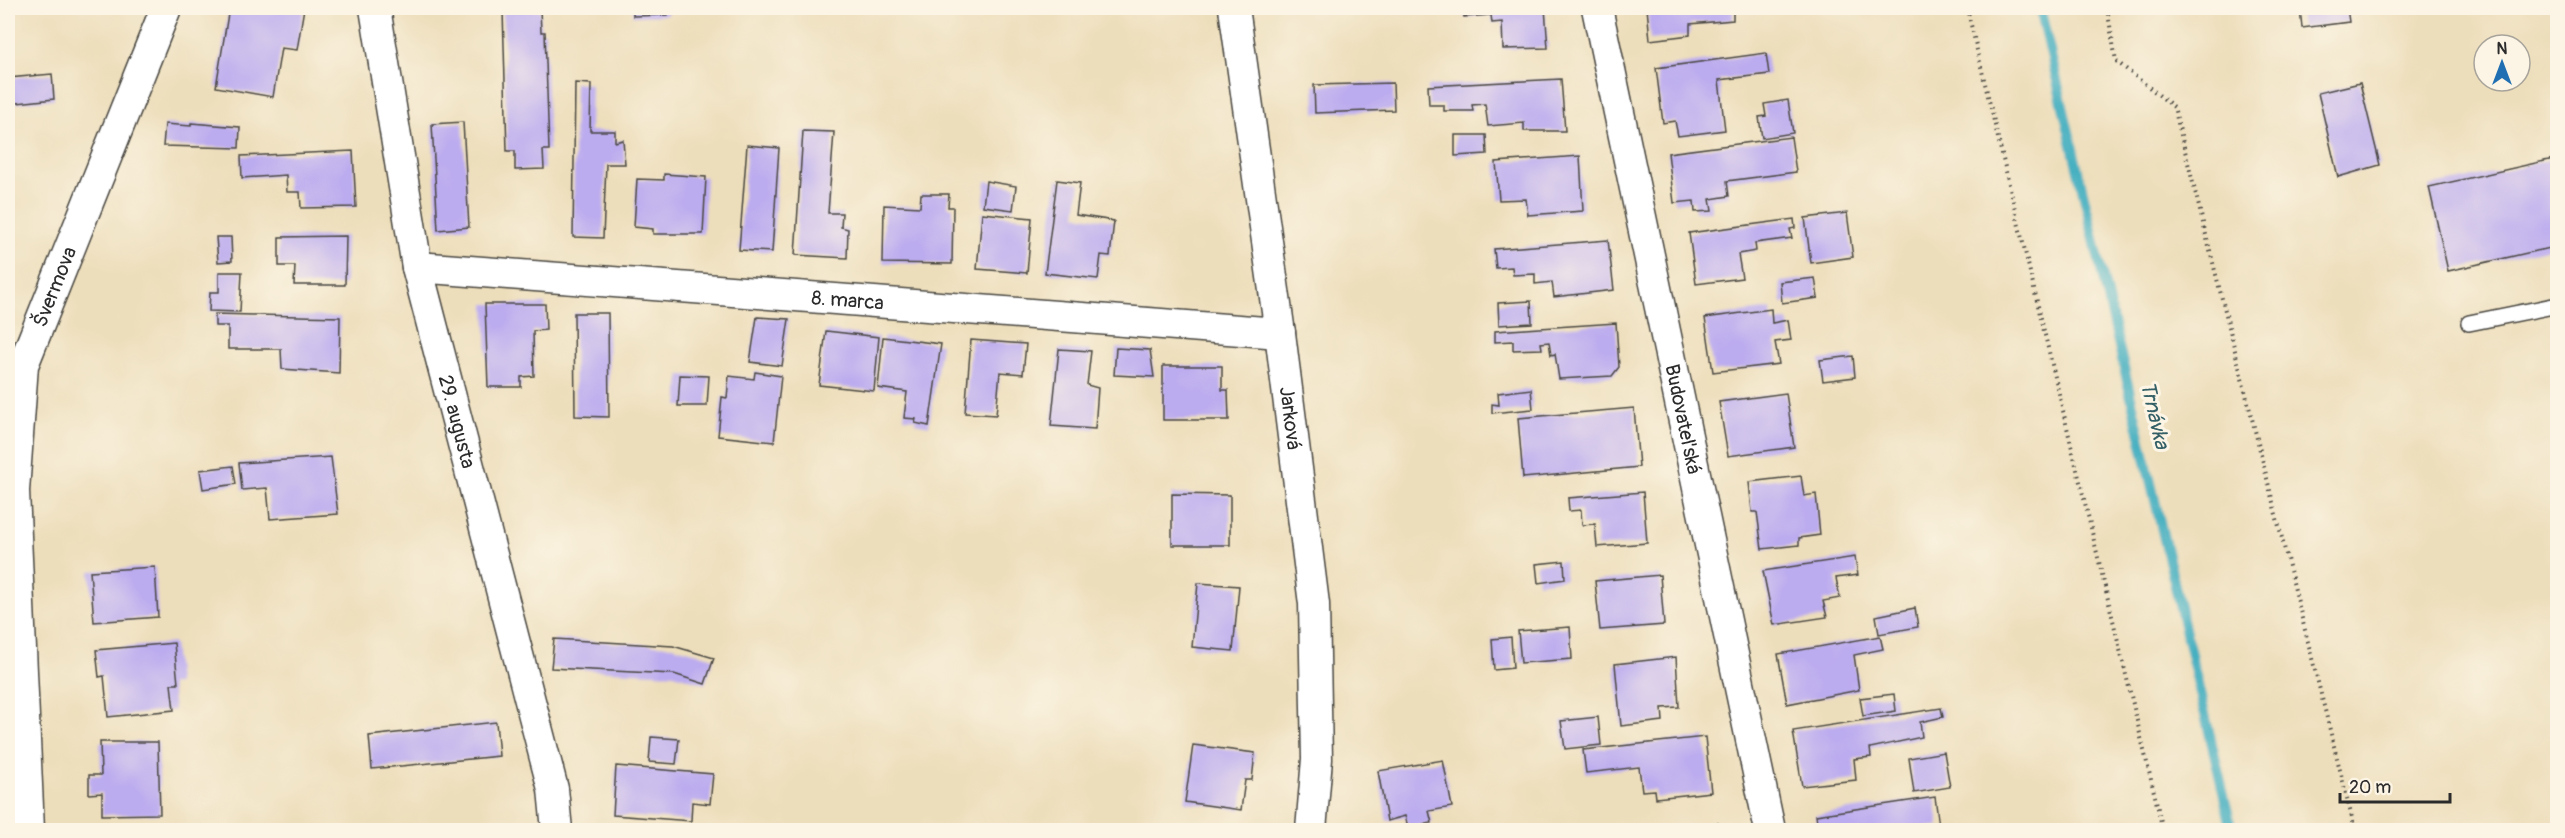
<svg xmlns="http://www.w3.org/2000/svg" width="2565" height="838" viewBox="0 0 2565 838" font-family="Pangolin,sans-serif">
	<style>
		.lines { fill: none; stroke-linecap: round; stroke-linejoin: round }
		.stream { stroke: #40adbf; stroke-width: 10 }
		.building { fill: #bbabef }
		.service-casing { stroke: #484641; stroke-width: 18 }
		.minor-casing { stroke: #484641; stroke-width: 33 }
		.path { stroke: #484641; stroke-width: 4; stroke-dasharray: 1.5 4.5; stroke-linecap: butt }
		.service { stroke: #fff; stroke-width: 15 }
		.minor { stroke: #fff; stroke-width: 30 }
		.labels { text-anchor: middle; stroke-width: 6; stroke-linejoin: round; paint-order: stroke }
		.street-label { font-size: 20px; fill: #2b2b2b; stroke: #fcf5e5 }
		.water-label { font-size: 21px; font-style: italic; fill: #335f66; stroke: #fcf5e5 }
	</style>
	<rect width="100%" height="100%" fill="#fcf5e5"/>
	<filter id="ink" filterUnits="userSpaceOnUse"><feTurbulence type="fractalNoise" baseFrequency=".0167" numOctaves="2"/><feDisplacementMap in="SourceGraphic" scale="12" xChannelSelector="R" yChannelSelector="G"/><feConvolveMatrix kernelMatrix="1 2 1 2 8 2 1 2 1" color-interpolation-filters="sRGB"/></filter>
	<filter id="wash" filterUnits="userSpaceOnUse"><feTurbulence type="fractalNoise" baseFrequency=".008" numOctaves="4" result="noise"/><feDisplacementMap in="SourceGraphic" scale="24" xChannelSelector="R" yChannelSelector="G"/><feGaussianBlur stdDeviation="1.35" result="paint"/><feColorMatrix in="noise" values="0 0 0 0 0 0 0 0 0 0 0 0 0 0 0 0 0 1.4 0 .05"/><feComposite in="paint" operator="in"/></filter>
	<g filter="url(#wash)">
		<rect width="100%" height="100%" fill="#eddebb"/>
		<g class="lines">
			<polyline class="stream" points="2040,8 2232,830"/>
		</g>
		<g id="blocks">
			<g class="building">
				<polygon points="229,8 304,8 297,50 281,48 273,97 216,87"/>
				<polygon points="633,8 668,8 668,15 633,16"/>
				<polygon points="1462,8 1545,8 1548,48 1503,49 1502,22 1492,23 1491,15 1464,17"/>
				<polygon points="1647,8 1733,8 1733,20 1690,24 1690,35 1650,40"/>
				<polygon points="2300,8 2347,8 2349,22 2302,28"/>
				<polygon points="540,9 541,32 545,32 549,150 543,150 544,169 515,170 515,151 507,151 503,11"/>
				<polygon points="1766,53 1769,74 1719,80 1725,130 1678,136 1675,121 1663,123 1656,68"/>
				<polygon points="52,74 54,99 8,104 8,78"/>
				<polygon points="1561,79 1565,131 1524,131 1524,123 1488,126 1485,104 1472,105 1473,111 1444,111 1444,105 1429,105 1428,86"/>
				<polygon points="575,83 591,84 590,131 615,131 615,142 623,140 625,164 606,164 603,238 573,237"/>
				<polygon points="1393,83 1394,110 1315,113 1314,85"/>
				<polygon points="2360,83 2380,165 2338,177 2318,93"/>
				<polygon points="1788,100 1793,133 1762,138 1759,117 1766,116 1764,104"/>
				<polygon points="463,122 469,227 438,230 432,124"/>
				<polygon points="191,123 240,127 239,148 163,146 165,124 191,126"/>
				<polygon points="803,131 834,132 828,213 842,213 841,227 848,229 847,258 795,255"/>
				<polygon points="1455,135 1486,135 1487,154 1455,156"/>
				<polygon points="1791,137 1796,172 1727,181 1729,196 1710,199 1712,211 1695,212 1694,201 1674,203 1668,153"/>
				<polygon points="747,145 779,148 772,252 739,250"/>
				<polygon points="353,151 356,207 301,208 300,192 287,192 286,175 242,178 241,156"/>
				<polygon points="1580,156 1583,211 1528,215 1526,199 1499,200 1496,162"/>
				<polygon points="2558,158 2558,246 2448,271 2429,187"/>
				<polygon points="664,174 706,177 703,234 653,234 653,229 634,227 637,179 664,180"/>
				<polygon points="1057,180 1080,183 1076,215 1114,221 1110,256 1101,255 1098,279 1045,273"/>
				<polygon points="986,181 1016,186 1013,210 983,206"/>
				<polygon points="921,194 949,194 948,207 953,207 952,264 883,263 884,205 920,207"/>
				<polygon points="982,213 1032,218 1027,273 977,269"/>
				<polygon points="1847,213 1853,257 1811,263 1805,218"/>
				<polygon points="1794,219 1795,228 1790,229 1792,238 1755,243 1756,251 1738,254 1742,278 1696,284 1689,233"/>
				<polygon points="346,236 345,285 294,285 295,266 279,266 279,237"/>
				<polygon points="216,237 231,237 232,261 218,262"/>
				<polygon points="1608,240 1614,290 1554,297 1552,282 1535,284 1535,274 1513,275 1512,267 1496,268 1494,249"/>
				<polygon points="219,272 242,272 240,312 209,311 210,292 219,292"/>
				<polygon points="1815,278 1818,298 1782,303 1780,282"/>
				<polygon points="1531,301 1532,323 1499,325 1498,303"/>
				<polygon points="485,304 545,304 546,330 533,331 534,376 521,377 521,387 488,387"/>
				<polygon points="1771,309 1772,323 1788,320 1791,340 1775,342 1779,364 1713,372 1705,318"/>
				<polygon points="574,313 608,313 609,417 575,416"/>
				<polygon points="215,314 340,317 339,373 282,369 281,349 228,349 228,326 215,326"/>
				<polygon points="757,317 789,319 782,366 750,362"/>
				<polygon points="1616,323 1619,367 1612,376 1559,379 1555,354 1551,355 1549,342 1541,343 1542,349 1513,350 1513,341 1495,342 1495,331"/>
				<polygon points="826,331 879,337 874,391 819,385"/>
				<polygon points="883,337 941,344 929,426 915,423 916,419 904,418 907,392 878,388"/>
				<polygon points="971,340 1026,344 1023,374 1000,372 996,415 965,413"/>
				<polygon points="1116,348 1150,350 1154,377 1114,375"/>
				<polygon points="1059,349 1091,351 1087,385 1098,388 1095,429 1051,426"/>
				<polygon points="1853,356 1855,377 1823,381 1820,360"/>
				<polygon points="1163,366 1222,366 1222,390 1228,390 1229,420 1163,420"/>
				<polygon points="755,372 781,376 774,442 718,436 722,397 727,398 729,376 754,379"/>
				<polygon points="680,375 709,376 707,406 678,406"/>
				<polygon points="1531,389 1533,409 1492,413 1492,404 1499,405 1498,393"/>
				<polygon points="1786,393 1794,447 1728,456 1719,402"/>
				<polygon points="1634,408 1639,467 1523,478 1518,418"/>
				<polygon points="331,457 338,514 270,519 267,488 242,490 239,463"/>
				<polygon points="233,466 236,484 203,489 200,470"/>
				<polygon points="1801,476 1804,496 1816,494 1820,535 1799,538 1799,545 1762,549 1757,512 1752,512 1749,482"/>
				<polygon points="1643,492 1647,543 1597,547 1595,524 1582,525 1581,510 1569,511 1568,498"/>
				<polygon points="1172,494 1230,495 1230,545 1172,545"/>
				<polygon points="1855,557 1858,575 1836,578 1840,598 1823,601 1827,617 1774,625 1763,571"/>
				<polygon points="1564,561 1565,579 1538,583 1536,564"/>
				<polygon points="155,567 158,617 94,622 90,571"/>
				<polygon points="1660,575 1664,625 1600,630 1595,581"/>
				<polygon points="1198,583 1239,586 1233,651 1192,647"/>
				<polygon points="1915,608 1918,627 1879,634 1876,616"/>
				<polygon points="1570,627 1572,659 1521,663 1518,631"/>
				<polygon points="1880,636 1883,649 1854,655 1859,690 1787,704 1778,654"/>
				<polygon points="1511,637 1513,668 1494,670 1492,639"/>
				<polygon points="554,639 673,646 714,658 705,684 674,674 551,668"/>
				<polygon points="174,643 178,684 171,684 174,710 108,717 104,676 99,677 96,650"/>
				<polygon points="1676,657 1679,707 1662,708 1663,721 1621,726 1615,664"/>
				<polygon points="1894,694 1896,711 1863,716 1860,698"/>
				<polygon points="1941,708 1943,717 1920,722 1922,737 1870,748 1871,757 1854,759 1856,780 1802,786 1793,731"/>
				<polygon points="1598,717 1601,745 1565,749 1561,721"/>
				<polygon points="496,722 499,756 372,769 369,736"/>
				<polygon points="651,737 679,739 676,764 649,762"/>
				<polygon points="1705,737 1711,792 1656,798 1655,790 1642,791 1639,767 1586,773 1583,750"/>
				<polygon points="100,742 158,742 160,814 102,815 102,793 89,794 89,775 101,775"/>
				<polygon points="1193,745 1255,753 1252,780 1245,780 1241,810 1185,802"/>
				<polygon points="1944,752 1950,787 1914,793 1909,758"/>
				<polygon points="1443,760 1452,807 1429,811 1432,823 1408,827 1405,816 1387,821 1378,771"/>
				<polygon points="616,766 713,774 710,804 692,802 691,821 613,815"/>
				<polygon points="1935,797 1939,826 1905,830 1818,830 1816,815"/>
				<polygon points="1718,823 1719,830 1660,830 1660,829"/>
			</g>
		</g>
	</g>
	<g filter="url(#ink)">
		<use href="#blocks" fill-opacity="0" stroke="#484641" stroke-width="1.5"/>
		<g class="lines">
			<g class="service-casing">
				<polyline id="service" points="2469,323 2558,305"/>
			</g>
			<g class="minor-casing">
				<g id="minor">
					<path id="s1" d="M 375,8 L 417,267 L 553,789 L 557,830"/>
					<path id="s2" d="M 1234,8 L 1280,333 L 1314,604 L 1317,759 L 1311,830"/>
					<path id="s3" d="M 1597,8 L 1770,830"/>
					<path id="s4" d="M 417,267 L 1280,333"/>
					<path id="s5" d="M 29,830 L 14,491 L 23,365 L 166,8"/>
				</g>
			</g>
			<g class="path">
				<polyline points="1967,8 2163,830"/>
				<polyline points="2107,8 2116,61 2174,107 2355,830"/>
			</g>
			<use href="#service" class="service"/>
			<use href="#minor" class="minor"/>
		</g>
	</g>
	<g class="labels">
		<g class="street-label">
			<text dy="7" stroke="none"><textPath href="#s5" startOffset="550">Švermova</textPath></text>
			<text dy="7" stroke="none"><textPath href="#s4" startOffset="432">8. marca</textPath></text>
			<text dy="7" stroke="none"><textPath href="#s2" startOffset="414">Jarková</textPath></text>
			<text dy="7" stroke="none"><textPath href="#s3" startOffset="420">Budovateľská</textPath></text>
			<text dy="7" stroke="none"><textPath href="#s1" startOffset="422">29. augusta</textPath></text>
		</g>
		<g class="water-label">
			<text transform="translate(2155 415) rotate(77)" y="7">Trnávka</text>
		</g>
	</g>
	<rect width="2565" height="838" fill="none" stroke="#fcf5e5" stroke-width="30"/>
	<g transform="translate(2502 63)"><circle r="28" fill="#fcf5e5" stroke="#a8a49b" stroke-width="1.5"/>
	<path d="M0-4.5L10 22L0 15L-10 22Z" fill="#1f6fb2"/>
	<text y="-9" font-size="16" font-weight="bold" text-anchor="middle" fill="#2b2b2b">N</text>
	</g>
	<path d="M2340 793v9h110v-9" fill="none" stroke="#2b2b2b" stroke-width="3"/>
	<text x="2349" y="793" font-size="18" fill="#2b2b2b" stroke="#fcf5e5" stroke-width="4.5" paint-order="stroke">20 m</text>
</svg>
